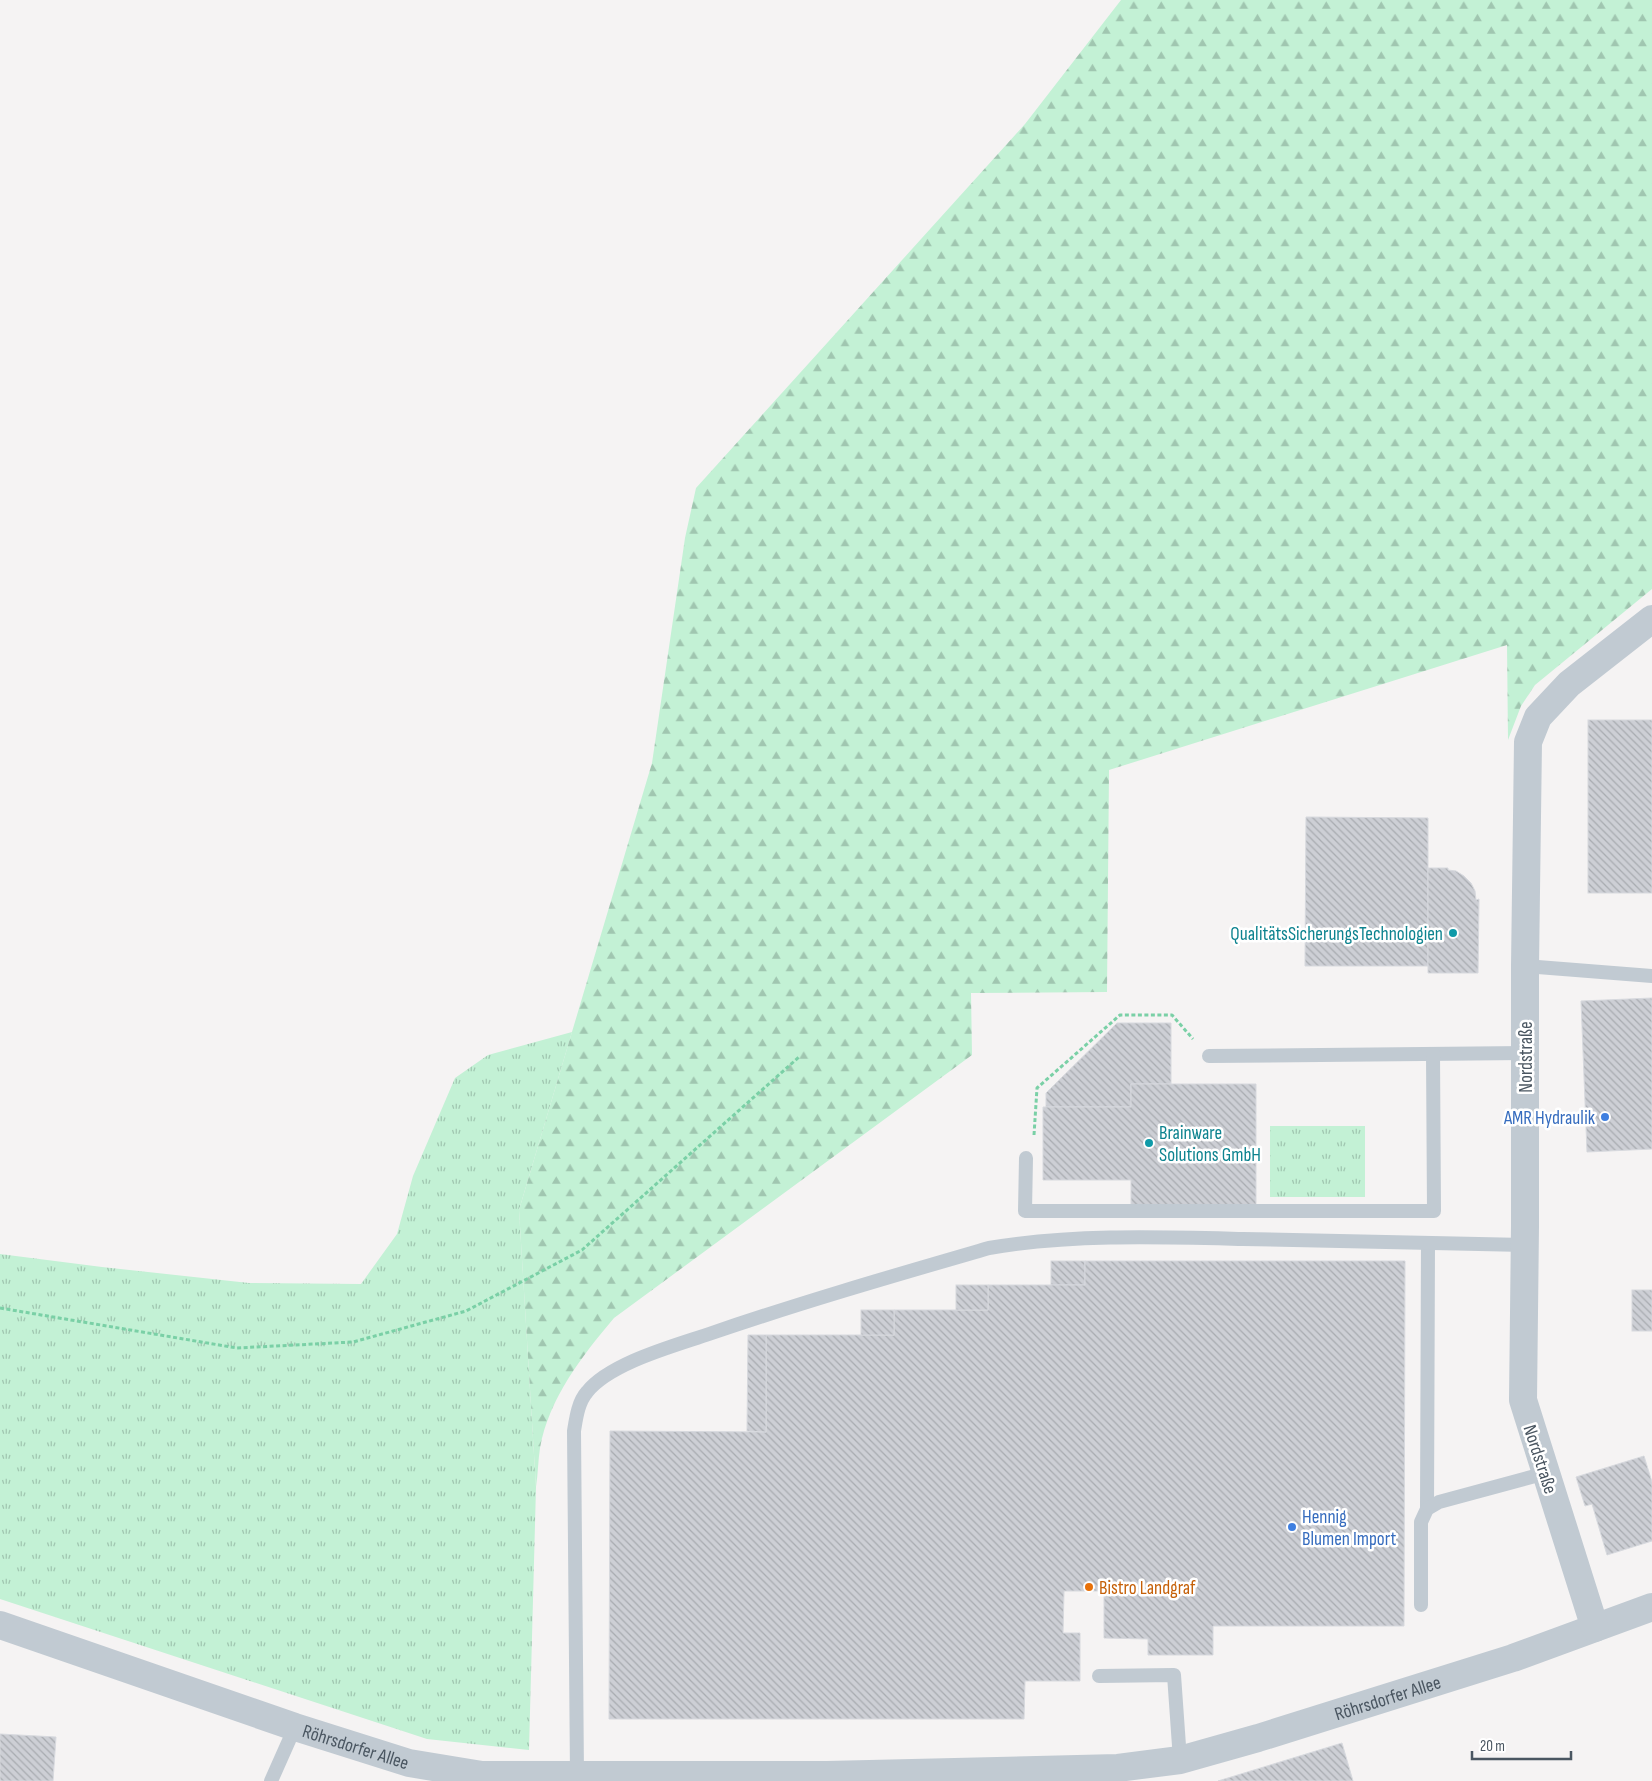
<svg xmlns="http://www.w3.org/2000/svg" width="1652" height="1781" viewBox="0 0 1652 1781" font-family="'Sofia Sans Condensed',sans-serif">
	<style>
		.grass { fill: url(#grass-tufts) }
		.forest { fill: url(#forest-firs) }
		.building { fill: url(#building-back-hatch); stroke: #d7d9de }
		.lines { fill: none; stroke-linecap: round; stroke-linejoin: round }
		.path { stroke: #7ad0a6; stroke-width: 3; stroke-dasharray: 4 2.5; stroke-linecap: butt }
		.lane { stroke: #c1cad2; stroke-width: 14 }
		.street { stroke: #c1cad2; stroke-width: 28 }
		.culture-dot { fill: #0f9aa8; stroke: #fff; stroke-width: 2 }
		.shop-dot { fill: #3f7fe0; stroke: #fff; stroke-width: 2 }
		.food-dot { fill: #e8710a; stroke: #fff; stroke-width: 2 }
		.labels { text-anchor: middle; stroke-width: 5; stroke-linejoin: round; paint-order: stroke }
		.culture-label { font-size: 19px; fill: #0d838f; stroke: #fff; text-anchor: end }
		.street-label { font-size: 19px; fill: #4a5661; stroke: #fff }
		.shop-label { font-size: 19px; fill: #366cbe; stroke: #fff; text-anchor: end }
		.food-label { font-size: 19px; fill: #c56008; stroke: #fff; text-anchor: start }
	</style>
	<defs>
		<pattern id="grass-tufts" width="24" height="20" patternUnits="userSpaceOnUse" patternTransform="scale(1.25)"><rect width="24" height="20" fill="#c3f1d5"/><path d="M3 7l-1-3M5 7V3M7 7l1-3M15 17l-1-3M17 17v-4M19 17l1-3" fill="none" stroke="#a0c6b0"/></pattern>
		<pattern id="forest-firs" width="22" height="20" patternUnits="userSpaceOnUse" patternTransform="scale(1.25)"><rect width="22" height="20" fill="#c3f1d5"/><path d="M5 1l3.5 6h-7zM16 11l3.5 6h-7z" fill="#a0c6b0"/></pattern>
		<pattern id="building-back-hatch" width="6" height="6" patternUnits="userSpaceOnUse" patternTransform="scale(1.25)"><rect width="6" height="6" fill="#cdcfd5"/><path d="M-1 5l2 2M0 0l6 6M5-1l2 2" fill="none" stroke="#a8abb0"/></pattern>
	</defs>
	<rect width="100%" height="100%" fill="#f5f3f3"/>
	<g class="grass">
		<polygon points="572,1032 519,1210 536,1487 529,1750 427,1739 0,1599 0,1254 102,1267 249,1283 361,1284 397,1234 413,1176 455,1078 488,1055"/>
		<rect x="1270" y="1126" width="95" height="71"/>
	</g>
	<path class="forest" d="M 1121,0 L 1652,0 L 1652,589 L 1535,685 L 1521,706 L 1508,740 L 1507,645 L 1109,770 L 1107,992 L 971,993 L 972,1055 L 614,1318 C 582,1356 549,1398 540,1448 C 538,1461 538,1474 536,1487 L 519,1210 L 652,763 L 685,538 L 696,488 L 1025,124 Z"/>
	<g class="building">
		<rect x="1588" y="720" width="64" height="173"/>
		<polygon points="1306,817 1428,818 1428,966 1305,966"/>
		<polygon points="1428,868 1448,868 1448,870 1456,871 1464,876 1471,883 1475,891 1476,900 1479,899 1478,973 1428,973"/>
		<polygon points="1652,998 1652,1149 1587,1152 1581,1001"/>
		<polygon points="1117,1023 1171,1023 1171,1084 1131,1084 1131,1107 1046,1107 1046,1093"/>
		<polygon points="1131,1084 1256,1084 1256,1206 1131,1206 1131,1180 1043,1180 1043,1107 1131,1107"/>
		<rect x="1051" y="1261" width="34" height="24"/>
		<polygon points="1085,1261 1405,1261 1404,1626 1213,1626 1213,1655 1148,1655 1148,1639 1104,1638 1104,1591 1064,1591 1063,1633 1080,1633 1080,1681 1025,1681 1024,1719 609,1719 610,1431 766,1432 766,1335 894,1335 894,1310 988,1310 988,1285 1085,1285"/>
		<rect x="956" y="1285" width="32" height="25"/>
		<rect x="1632" y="1290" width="20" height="41"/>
		<rect x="861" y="1310" width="33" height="25"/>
		<polygon points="748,1335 766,1335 766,1432 747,1431"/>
		<polygon points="1644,1456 1652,1482 1652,1541 1607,1555 1592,1504 1585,1506 1576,1477"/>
		<polygon points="0,1734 56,1737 53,1781 0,1781"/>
		<polygon points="1342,1743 1353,1781 1218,1781"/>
	</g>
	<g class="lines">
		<g class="path">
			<polyline points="1034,1135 1037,1088 1120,1015 1172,1015 1193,1039"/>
			<polyline points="0,1308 237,1348 353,1342 466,1311 582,1250 799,1057"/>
		</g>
		<g class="lane">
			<polyline points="1525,966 1652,976"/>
			<polyline points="1209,1056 1525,1053"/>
			<polyline points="1026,1158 1025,1211 1434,1211 1433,1054"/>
			<polyline points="1427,1509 1428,1243"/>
			<polyline points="1421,1605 1421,1522 1427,1509 1439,1502 1546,1473"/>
			<polyline points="1099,1676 1174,1675 1180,1760"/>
			<path d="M 577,1775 L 574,1431 C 576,1419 578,1402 587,1392 C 610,1363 674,1346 709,1334 C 802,1302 896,1275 989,1248 C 1071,1234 1161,1237 1243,1239 C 1337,1241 1431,1243 1525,1245"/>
			<polyline points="271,1781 295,1727"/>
		</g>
		<g class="street">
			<path id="s1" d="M 0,1625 L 295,1727 L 409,1763 L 482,1775 L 827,1775 L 1118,1768 L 1180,1760 L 1258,1738 L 1513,1658 L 1652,1607"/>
			<polyline points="1595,1628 1523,1400 1525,1226 1525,966 1528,742 1538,717 1569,684 1652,619"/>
		</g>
	</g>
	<g class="culture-dot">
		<circle cx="1453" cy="933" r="5"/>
		<circle cx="1149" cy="1143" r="5"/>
	</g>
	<g class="shop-dot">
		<circle cx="1605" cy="1117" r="5"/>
		<circle cx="1292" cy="1527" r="5"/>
	</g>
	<circle class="food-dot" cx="1089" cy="1587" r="5"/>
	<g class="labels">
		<g class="culture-label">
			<text x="1443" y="940">QualitätsSicherungsTechnologien</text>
			<text x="1159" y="1139" text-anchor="start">Brainware<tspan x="1159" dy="22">Solutions GmbH</tspan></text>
		</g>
		<g class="street-label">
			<text transform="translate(1525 1057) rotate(-90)" y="7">Nordstraße</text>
			<text transform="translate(1541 1459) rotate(72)" y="7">Nordstraße</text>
			<text dy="7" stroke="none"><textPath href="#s1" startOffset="1421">Röhrsdorfer Allee</textPath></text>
			<text dy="7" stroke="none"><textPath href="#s1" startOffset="376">Röhrsdorfer Allee</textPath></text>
		</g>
		<g class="shop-label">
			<text x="1595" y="1124">AMR Hydraulik</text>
			<text x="1302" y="1523" text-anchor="start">Hennig<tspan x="1302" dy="22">Blumen Import</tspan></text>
		</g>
		<g class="food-label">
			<text x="1099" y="1594">Bistro Landgraf</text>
		</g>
	</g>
	<path d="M1472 1751v8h99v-8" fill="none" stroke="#4a5661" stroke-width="2.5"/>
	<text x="1480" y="1751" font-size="15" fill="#4a5661" stroke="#ffffff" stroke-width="4" paint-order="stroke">20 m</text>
</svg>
